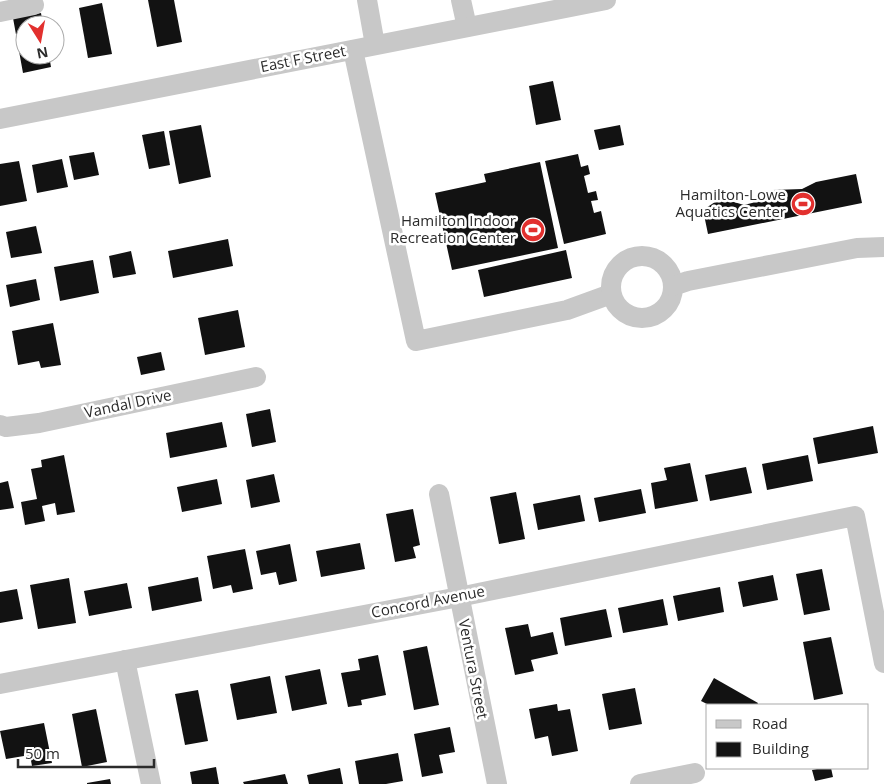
<svg xmlns="http://www.w3.org/2000/svg" width="884" height="784" viewBox="0 0 884 784" font-family="'Open Sans',sans-serif">
	<style>
		.building { fill: #121212 }
		.lines { fill: none; stroke-linecap: round; stroke-linejoin: round }
		.minor { stroke: #c8c8c8; stroke-width: 20 }
		.labels { text-anchor: middle; stroke-width: 5; stroke-linejoin: round; paint-order: stroke }
		.street-label { font-size: 15px; fill: #2b2b2b; stroke: #fff }
		.poi-label { font-size: 15px; fill: #2b2b2b; stroke: #fff; text-anchor: end }
	</style>
	<rect width="100%" height="100%" fill="#fff"/>
	<g class="building">
		<polygon points="148,0 174,0 182,42 157,47"/>
		<polygon points="102,3 112,54 88,58 79,8"/>
		<polygon points="41,13 43,25 25,25 25,55 49,55 51,67 23,73 13,18"/>
		<polygon points="553,81 561,120 536,125 529,86"/>
		<polygon points="201,125 211,177 179,184 169,131"/>
		<polygon points="620,125 624,145 599,150 594,130"/>
		<polygon points="164,131 170,165 149,169 142,135"/>
		<polygon points="94,152 99,175 74,180 69,156"/>
		<polygon points="578,154 581,167 588,165 590,174 584,176 588,193 596,191 598,200 591,201 594,213 601,211 606,234 564,244 545,161"/>
		<polygon points="62,159 68,187 37,193 32,165"/>
		<polygon points="19,161 27,201 0,206 0,164"/>
		<polygon points="540,162 558,248 452,270 435,193 486,182 484,174"/>
		<polygon points="856,174 862,203 708,234 703,210 715,202 724,199 744,205 752,203 773,190 802,189 816,182"/>
		<polygon points="36,226 42,253 11,258 6,232"/>
		<polygon points="228,239 233,266 173,278 168,251"/>
		<polygon points="566,250 572,278 484,297 478,270"/>
		<polygon points="131,251 136,274 113,278 109,256"/>
		<polygon points="93,260 99,293 60,301 54,267"/>
		<polygon points="36,279 40,300 10,307 6,285"/>
		<polygon points="238,310 245,347 205,355 198,318"/>
		<polygon points="53,323 61,365 41,368 39,361 18,365 12,331"/>
		<polygon points="161,352 165,370 141,375 137,357"/>
		<polygon points="270,409 276,442 252,447 246,414"/>
		<polygon points="222,422 227,447 170,458 166,433"/>
		<polygon points="873,426 878,453 818,464 813,438"/>
		<polygon points="64,455 75,512 57,515 55,503 42,506 45,521 25,525 21,502 37,499 31,469 42,467 41,460"/>
		<polygon points="808,455 813,481 767,490 762,464"/>
		<polygon points="690,463 698,501 655,509 651,483 667,480 664,468"/>
		<polygon points="746,467 752,493 710,501 705,475"/>
		<polygon points="274,474 280,502 251,508 246,480"/>
		<polygon points="217,479 222,504 182,512 177,487"/>
		<polygon points="8,481 14,508 0,510 0,483"/>
		<polygon points="641,489 646,513 599,522 594,498"/>
		<polygon points="516,492 525,539 499,544 490,497"/>
		<polygon points="580,495 585,521 538,530 533,504"/>
		<polygon points="413,509 420,545 413,547 416,558 395,562 386,514"/>
		<polygon points="360,543 365,569 321,577 316,551"/>
		<polygon points="290,544 297,581 279,585 276,572 261,575 256,551"/>
		<polygon points="245,549 253,589 233,593 231,585 213,589 207,556"/>
		<polygon points="822,569 830,610 804,615 796,574"/>
		<polygon points="773,575 778,600 743,607 738,582"/>
		<polygon points="198,577 202,601 152,611 148,587"/>
		<polygon points="69,578 76,623 38,629 30,585"/>
		<polygon points="127,583 132,608 89,616 84,591"/>
		<polygon points="720,587 724,612 678,621 673,596"/>
		<polygon points="17,589 23,619 0,623 0,592"/>
		<polygon points="663,599 668,625 623,633 618,608"/>
		<polygon points="606,609 612,637 565,646 560,618"/>
		<polygon points="528,624 531,637 553,632 558,654 531,660 534,671 515,675 505,628"/>
		<polygon points="831,637 843,694 814,700 803,642"/>
		<polygon points="427,646 439,705 414,710 403,651"/>
		<polygon points="378,655 386,695 361,700 362,705 348,707 341,673 360,670 358,659"/>
		<polygon points="320,669 327,704 292,711 285,676"/>
		<polygon points="270,676 277,713 237,720 230,684"/>
		<polygon points="714,678 758,703 757,705 709,705 701,701"/>
		<polygon points="635,688 642,724 609,730 602,694"/>
		<polygon points="198,690 208,741 185,745 175,694"/>
		<polygon points="557,704 558,711 570,709 578,751 552,756 548,736 535,739 529,709"/>
		<polygon points="96,709 107,762 82,767 72,714"/>
		<polygon points="44,723 52,763 32,766 30,755 6,759 0,731"/>
		<polygon points="450,727 455,752 439,755 443,773 422,777 414,734"/>
		<polygon points="398,753 403,781 386,784 359,784 355,761"/>
		<polygon points="216,767 219,784 192,784 190,772"/>
		<polygon points="340,768 343,784 309,784 307,775"/>
		<polygon points="822,768 831,768 833,777 815,781 812,770"/>
		<polygon points="285,774 288,784 244,784 243,782"/>
		<polygon points="110,779 111,784 87,784 87,783"/>
	</g>
	<g class="lines">
		<g class="minor">
			<polyline points="367,0 375,45"/>
			<polyline points="461,0 467,27"/>
			<polyline points="0,12 34,5"/>
			<polyline points="353,50 416,341 567,310 611,294"/>
			<polyline points="0,119 606,0"/>
			<circle cx="642" cy="287" r="31"/>
			<polyline points="673,286 688,281 857,248 884,247"/>
			<polyline points="0,425 6,427 39,423 256,377"/>
			<polyline points="439,494 497,784"/>
			<polyline points="125,660 151,784"/>
			<polyline points="0,684 459,597 855,516 884,663"/>
			<polyline points="640,784 695,773"/>
		</g>
	</g>
	<defs>
		<g id="stadium-disc" transform="scale(1.25)"><circle r="9.5" fill="#e2302e" stroke="#fff"/><path d="M0-5a6.5 5 0 1 0 0 10a6.5 5 0 1 0 0-10ZM-3.5-1.8h7v3.6h-7Z" fill="#fff"/></g>
	</defs>
	<g fill-rule="evenodd">
		<use href="#stadium-disc" x="803" y="204"/>
		<use href="#stadium-disc" x="533" y="230"/>
	</g>
	<g class="labels">
		<g class="street-label">
			<text transform="translate(303 59) rotate(-11)" y="5">East F Street</text>
			<text transform="translate(128 404) rotate(-12)" y="5">Vandal Drive</text>
			<text transform="translate(428 602) rotate(-11)" y="5">Concord Avenue</text>
			<text transform="translate(473 669) rotate(79)" y="5">Ventura Street</text>
		</g>
		<g class="poi-label">
			<text x="786" y="200">Hamilton-Lowe<tspan x="786" dy="17">Aquatics Center</tspan></text>
			<text x="516" y="226">Hamilton Indoor<tspan x="516" dy="17">Recreation Center</tspan></text>
		</g>
	</g>
	<rect x="706" y="704" width="162" height="65" fill="#ffffff" stroke="#aaaaaa"/>
	<rect x="716" y="720" width="25" height="8" fill="#c8c8c8" stroke="#aaaaaa"/>
	<text x="752" y="729" font-size="15" fill="#2b2b2b">Road</text>
	<rect x="716" y="742" width="25" height="15" fill="#121212" stroke="#aaaaaa"/>
	<text x="752" y="754" font-size="15" fill="#2b2b2b">Building</text>
	<g transform="translate(40 40) rotate(169)"><circle r="24" fill="#ffffff" stroke="#aaaaaa"/>
	<path d="M0-4L9 19L0 12L-9 19Z" fill="#e2302e"/>
	<text y="-8" font-size="14" font-weight="bold" text-anchor="middle" fill="#2b2b2b">N</text>
	</g>
	<path d="M18 759v8h136v-8" fill="none" stroke="#2b2b2b" stroke-width="2.5"/>
	<text x="25" y="759" font-size="15" fill="#2b2b2b" stroke="#ffffff" stroke-width="4" paint-order="stroke">50 m</text>
</svg>
